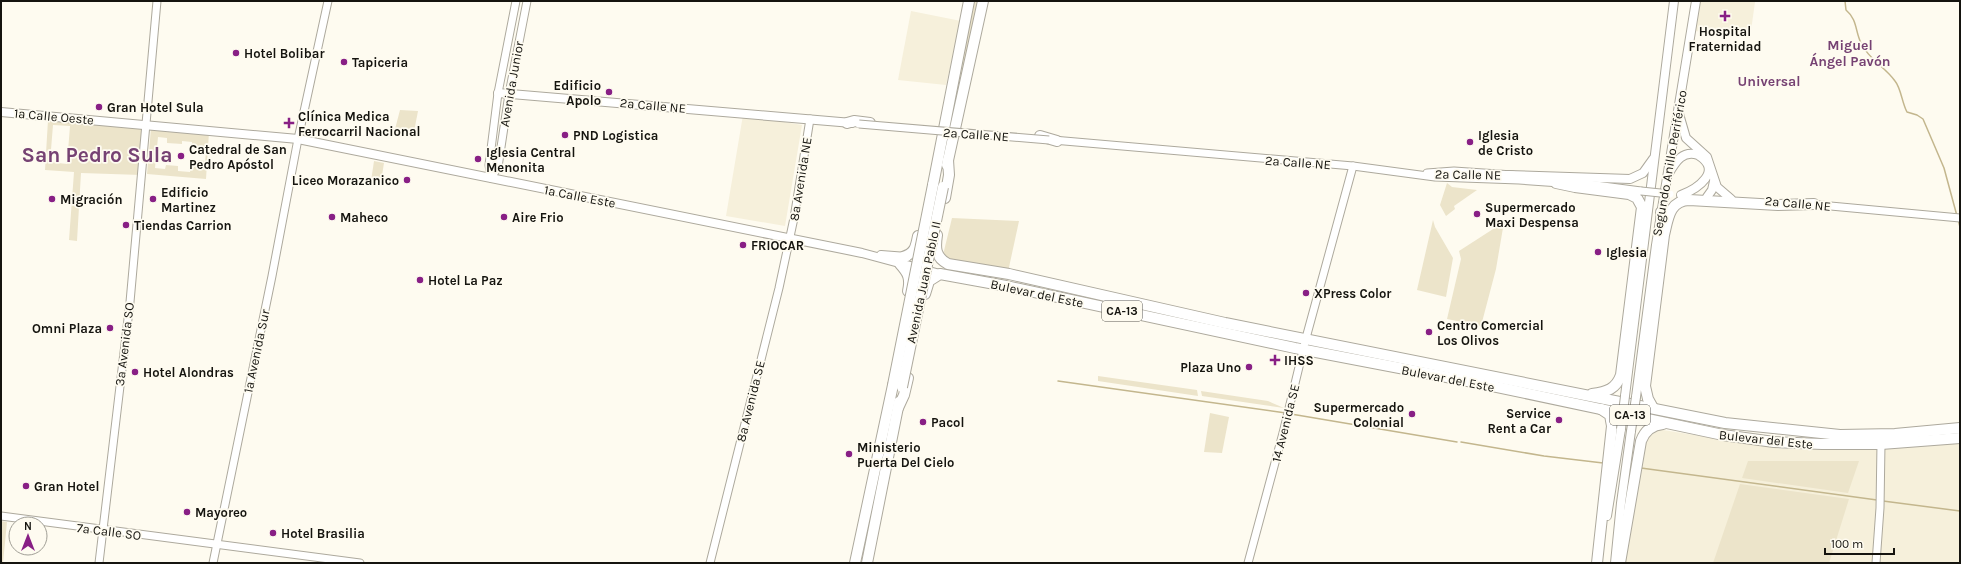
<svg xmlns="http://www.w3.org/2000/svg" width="1961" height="564" viewBox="0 0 1961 564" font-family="Karla,sans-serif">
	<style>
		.built { fill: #f6f0db }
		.green { fill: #ece4ca; fill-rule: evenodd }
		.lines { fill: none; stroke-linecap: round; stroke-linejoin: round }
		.stream { stroke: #c3b68d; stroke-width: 1.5 }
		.secondary-casing { stroke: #ada99d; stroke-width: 9 }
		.primary-casing { stroke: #ada99d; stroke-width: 10 }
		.highway-casing { stroke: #ada99d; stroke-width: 12 }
		.secondary { stroke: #fff; stroke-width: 7 }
		.primary { stroke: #fff; stroke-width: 8 }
		.highway { stroke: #fff; stroke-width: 10 }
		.secondary-bridge-casing { stroke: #ada99d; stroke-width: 9; stroke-linecap: butt }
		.primary-bridge-casing { stroke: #ada99d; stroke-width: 10; stroke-linecap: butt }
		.highway-bridge-casing { stroke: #ada99d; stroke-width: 12; stroke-linecap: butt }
		.secondary-bridge { stroke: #fff; stroke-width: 7 }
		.primary-bridge { stroke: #fff; stroke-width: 8 }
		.highway-bridge { stroke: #fff; stroke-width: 10 }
		.poi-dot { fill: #881f85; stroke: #fefbf0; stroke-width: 1.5 }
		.labels { text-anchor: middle; stroke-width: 3.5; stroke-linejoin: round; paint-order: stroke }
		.shield { fill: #fefbf0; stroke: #5b5952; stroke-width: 1 }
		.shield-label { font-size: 12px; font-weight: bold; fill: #15140f }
		.poi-label { font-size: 13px; font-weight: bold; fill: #15140f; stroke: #fefbf0; text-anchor: start }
		.street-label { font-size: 13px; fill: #15140f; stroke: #fefbf0 }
		.neighbourhood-label { font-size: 14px; font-weight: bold; fill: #764273; stroke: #fefbf0 }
		.town-label { font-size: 21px; font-weight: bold; fill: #764273; stroke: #fefbf0 }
	</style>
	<rect width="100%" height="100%" fill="#fefbf0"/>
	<g class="built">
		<polygon points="1699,1 1755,2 1750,38 1695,31"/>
		<polygon points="911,11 961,21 946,85 898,80"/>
		<polygon points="743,115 802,125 785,226 726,216"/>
		<polygon points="1657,429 1781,449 1869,450 1960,443 1960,563 1625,563 1644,440 1650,432"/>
	</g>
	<g class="green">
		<polygon points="970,1 983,1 955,130 944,128"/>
		<polygon points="400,110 418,111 413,137 394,133"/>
		<path d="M 48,120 L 145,128 L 141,175 L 81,173 L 77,241 L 69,240 L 74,172 L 45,170 ZM 53,125 L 70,126 L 67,164 L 50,162 Z"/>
		<path d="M 151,128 L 209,132 L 206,179 L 147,174 ZM 158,137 L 167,138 L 167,143 L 182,144 L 182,141 L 192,142 L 192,145 L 196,145 L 196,148 L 200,148 L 200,152 L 206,153 L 205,161 L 199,160 L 199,165 L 194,165 L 194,168 L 191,167 L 190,172 L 178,171 L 178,166 L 166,165 L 165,169 L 155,168 Z"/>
		<polygon points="374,161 384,163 381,182 371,181"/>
		<polygon points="1447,183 1452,187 1477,190 1454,206 1455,209 1446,216 1440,205"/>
		<polygon points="952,218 1019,221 1008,272 942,259"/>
		<polygon points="1433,220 1435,227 1453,258 1446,297 1417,290"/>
		<polygon points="1504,222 1496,269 1481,326 1447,319 1461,259 1459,251"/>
		<polygon points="1098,376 1197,390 1198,396 1098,381"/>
		<polygon points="1201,391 1268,401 1284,408 1202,396"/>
		<polygon points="1210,413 1229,417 1222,453 1204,452"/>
		<polygon points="1748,461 1859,461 1848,493 1742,478"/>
		<polygon points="1740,484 1849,499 1829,563 1713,563"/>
		<polygon points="1,521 7,522 3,563 1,563"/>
	</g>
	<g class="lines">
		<g class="stream">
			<path d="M 1845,1 L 1846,10 C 1858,20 1855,33 1862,45 C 1869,59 1886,68 1895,81 C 1901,88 1902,103 1907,112 L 1917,115 L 1923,119 L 1944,168 L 1957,216"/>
			<polyline points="1958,219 1960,227"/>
			<polyline points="1058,381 1286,413"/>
			<polyline points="1291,414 1457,442"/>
			<polyline points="1461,442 1544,456 1603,463"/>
			<polyline points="1641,468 1877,500"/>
			<polyline points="1883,501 1960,511"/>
		</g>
		<g class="secondary-casing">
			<g id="secondary">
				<polyline points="1053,140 1353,166 1435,177 1519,180 1560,183"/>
				<polyline points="1427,173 1454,171 1513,175"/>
				<polyline points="491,178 498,167 509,94 527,1"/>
				<polyline points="491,178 489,165 498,93 516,1"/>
				<polyline points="1565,181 1641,191"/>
				<polyline points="1809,204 1960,218"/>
				<polyline points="1,516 360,563"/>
				<polyline points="99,563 130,302 157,1"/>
				<polyline points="213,563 272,276 298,139 328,1"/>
				<polyline points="710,563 779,288 794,218 810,119"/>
				<polyline points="1248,563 1283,433 1306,338 1353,166"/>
				<polyline points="1876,563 1880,508 1881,444 1883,440"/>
			</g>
		</g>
		<g class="primary-casing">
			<g id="primary">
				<polyline points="498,93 852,123"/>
				<polyline points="1,112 298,139 862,253 940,274"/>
				<polyline points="1679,114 1686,138 1707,157 1717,187 1731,199"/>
				<path d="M 1669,173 C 1676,161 1683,150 1698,155 C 1724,171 1697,189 1681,195"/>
				<polyline points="1508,175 1630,179 1643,173 1653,159"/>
				<polyline points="1707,197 1712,190 1714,181"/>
				<polyline points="881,255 907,257"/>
				<polyline points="1625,396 1674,1"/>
				<polyline points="1636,397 1656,245 1696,1"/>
				<polyline points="1607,516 1621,429"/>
				<polyline points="1615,563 1621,503 1631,431"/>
			</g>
		</g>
		<g class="highway-casing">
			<g id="highway">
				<polyline points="847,123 854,121 870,123"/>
				<polyline points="1040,136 1057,141"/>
				<polyline points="947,165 983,1"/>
				<path d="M 1556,183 L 1575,187 L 1629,194 L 1637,198 L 1642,207 L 1621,375 C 1616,389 1607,392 1592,394"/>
				<polyline points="933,185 969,1"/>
				<polyline points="945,198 949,175 948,160"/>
				<polyline points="1661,212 1663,229"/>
				<path d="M 937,235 C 935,248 935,257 948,264 L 1009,274 L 1225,323 L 1725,423 L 1840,435 L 1895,434 L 1960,428"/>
				<path d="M 903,257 C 915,253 916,247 918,236"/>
				<path d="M 900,264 C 908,273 911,278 908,291"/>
				<polyline points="925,294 929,281 940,274 1006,286 1295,348 1478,383 1723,435 1774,442 1822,444 1881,444 1960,438"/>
				<polyline points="898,408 904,395 908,378"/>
				<path d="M 1653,408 L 1648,399 L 1645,386 L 1664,235 C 1668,219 1669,201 1689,200 L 1778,205 L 1814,204"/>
				<polyline points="855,563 893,385"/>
				<polyline points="867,563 899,402"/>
				<polyline points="1597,563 1612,426 1610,415 1601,409"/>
				<path d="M 1620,563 L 1641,441 C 1645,430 1652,425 1663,424"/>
			</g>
		</g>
		<use href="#secondary" class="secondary"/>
		<use href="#primary" class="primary"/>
		<use href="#highway" class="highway"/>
		<g class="secondary-bridge-casing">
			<g id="secondary-bridge">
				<polyline points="859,124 1049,140"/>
				<polyline points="1641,191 1670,194"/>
			</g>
		</g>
		<g class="primary-bridge-casing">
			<g id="primary-bridge">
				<polyline points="1621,429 1625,396"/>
				<polyline points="1631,431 1636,397"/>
			</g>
		</g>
		<g class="highway-bridge-casing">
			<g id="highway-bridge">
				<polyline points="893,385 933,185"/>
				<polyline points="902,387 943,187"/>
			</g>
		</g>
		<use href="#secondary-bridge" class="secondary-bridge"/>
		<use href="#primary-bridge" class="primary-bridge"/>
		<use href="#highway-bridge" class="highway-bridge"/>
	</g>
	<g class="poi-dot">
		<path d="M1723 10h4v4h4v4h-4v4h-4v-4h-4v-4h4z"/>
		<circle cx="236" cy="53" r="4"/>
		<circle cx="344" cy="62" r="4"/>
		<circle cx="609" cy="92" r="4"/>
		<circle cx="99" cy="107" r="4"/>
		<path d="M287 117h4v4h4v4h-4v4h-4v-4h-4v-4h4z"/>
		<circle cx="565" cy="135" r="4"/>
		<circle cx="1470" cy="142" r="4"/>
		<circle cx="181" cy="156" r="4"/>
		<circle cx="478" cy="159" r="4"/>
		<circle cx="407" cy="180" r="4"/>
		<circle cx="52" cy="199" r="4"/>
		<circle cx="153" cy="199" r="4"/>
		<circle cx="1477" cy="214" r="4"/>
		<circle cx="332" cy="217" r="4"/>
		<circle cx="504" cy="217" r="4"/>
		<circle cx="126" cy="225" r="4"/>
		<circle cx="743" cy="245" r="4"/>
		<circle cx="1598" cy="252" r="4"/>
		<circle cx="420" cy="280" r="4"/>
		<circle cx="1306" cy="293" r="4"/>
		<circle cx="110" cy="328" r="4"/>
		<circle cx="1429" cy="332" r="4"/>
		<path d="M1273 354h4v4h4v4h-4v4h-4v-4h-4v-4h4z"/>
		<circle cx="1249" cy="367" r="4"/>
		<circle cx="135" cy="372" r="4"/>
		<circle cx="1412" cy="414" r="4"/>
		<circle cx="1559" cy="420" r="4"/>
		<circle cx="923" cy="422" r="4"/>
		<circle cx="849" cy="454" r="4"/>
		<circle cx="26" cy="486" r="4"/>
		<circle cx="187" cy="512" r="4"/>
		<circle cx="273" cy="533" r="4"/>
	</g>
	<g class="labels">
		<g class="shield">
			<rect x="1102" y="301" width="40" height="20" rx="3"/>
			<rect x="1610" y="405" width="40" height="20" rx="3"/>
		</g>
		<g class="shield-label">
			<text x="1122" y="315">CA-13</text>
			<text x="1630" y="419">CA-13</text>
		</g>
		<g class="poi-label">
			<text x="1725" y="36" text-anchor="middle">Hospital<tspan x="1725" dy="15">Fraternidad</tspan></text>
			<text x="244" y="58">Hotel Bolibar</text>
			<text x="352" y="67">Tapiceria</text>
			<text x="601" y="90" text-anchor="end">Edificio<tspan x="601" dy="15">Apolo</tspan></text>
			<text x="107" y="112">Gran Hotel Sula</text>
			<text x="298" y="121">Clínica Medica<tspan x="298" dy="15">Ferrocarril Nacional</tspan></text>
			<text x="573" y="140">PND Logistica</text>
			<text x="1478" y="140">Iglesia<tspan x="1478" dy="15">de Cristo</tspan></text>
			<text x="189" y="154">Catedral de San<tspan x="189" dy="15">Pedro Apóstol</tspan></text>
			<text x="486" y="157">Iglesia Central<tspan x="486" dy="15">Menonita</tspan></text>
			<text x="399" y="185" text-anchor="end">Liceo Morazanico</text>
			<text x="161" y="197">Edificio<tspan x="161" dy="15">Martinez</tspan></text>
			<text x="60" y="204">Migración</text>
			<text x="1485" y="212">Supermercado<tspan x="1485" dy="15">Maxi Despensa</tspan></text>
			<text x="340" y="222">Maheco</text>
			<text x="512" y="222">Aire Frio</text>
			<text x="134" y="230">Tiendas Carrion</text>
			<text x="751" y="250">FRIOCAR</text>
			<text x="1606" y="257">Iglesia</text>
			<text x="428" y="285">Hotel La Paz</text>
			<text x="1314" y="298">XPress Color</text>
			<text x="1437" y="330">Centro Comercial<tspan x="1437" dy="15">Los Olivos</tspan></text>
			<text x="102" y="333" text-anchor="end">Omni Plaza</text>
			<text x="1284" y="365">IHSS</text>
			<text x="1241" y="372" text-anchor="end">Plaza Uno</text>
			<text x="143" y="377">Hotel Alondras</text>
			<text x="1404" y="412" text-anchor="end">Supermercado<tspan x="1404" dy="15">Colonial</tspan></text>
			<text x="1551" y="418" text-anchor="end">Service<tspan x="1551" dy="15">Rent a Car</tspan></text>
			<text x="931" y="427">Pacol</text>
			<text x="857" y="452">Ministerio<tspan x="857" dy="15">Puerta Del Cielo</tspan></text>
			<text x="34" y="491">Gran Hotel</text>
			<text x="195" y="517">Mayoreo</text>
			<text x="281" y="538">Hotel Brasilia</text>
		</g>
		<g class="street-label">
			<text transform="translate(511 84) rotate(-80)" y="5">Avenida Junior</text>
			<text transform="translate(653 105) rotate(5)" y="5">2a Calle NE</text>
			<text transform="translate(54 116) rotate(5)" y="5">1a Calle Oeste</text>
			<text transform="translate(976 134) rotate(4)" y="5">2a Calle NE</text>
			<text transform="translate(1298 162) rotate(4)" y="5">2a Calle NE</text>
			<text transform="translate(1669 163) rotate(-80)" y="5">Segundo Anillo Periférico</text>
			<text transform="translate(1468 174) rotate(1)" y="5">2ª Calle NE</text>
			<text transform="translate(800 179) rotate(-81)" y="5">8a Avenida NE</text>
			<text transform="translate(580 196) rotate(11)" y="5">1a Calle Este</text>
			<text transform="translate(1798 203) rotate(5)" y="5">2ª Calle NE</text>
			<text transform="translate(923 282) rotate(-78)" y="5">Avenida Juan Pablo II</text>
			<text transform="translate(1037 293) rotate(12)" y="5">Bulevar del Este</text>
			<text transform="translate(124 344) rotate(-83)" y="5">3a Avenida SO</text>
			<text transform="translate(256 351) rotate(-78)" y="5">1a Avenida Sur</text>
			<text transform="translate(1448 378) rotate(11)" y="5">Bulevar del Este</text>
			<text transform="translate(750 401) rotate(-76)" y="5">8a Avenida SE</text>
			<text transform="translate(1285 423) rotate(-76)" y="5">14 Avenida SE</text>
			<text transform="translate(1766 439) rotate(6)" y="5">Bulevar del Este</text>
			<text transform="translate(109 531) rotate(7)" y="5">7a Calle SO</text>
		</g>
		<g class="neighbourhood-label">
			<text x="1850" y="50">Miguel<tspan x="1850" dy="16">Ángel Pavón</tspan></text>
			<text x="1769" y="86">Universal</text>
		</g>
		<g class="town-label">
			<text x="97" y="162">San Pedro Sula</text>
		</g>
	</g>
	<rect width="1961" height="564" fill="none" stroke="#15140f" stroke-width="4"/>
	<g transform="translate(28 536)"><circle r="19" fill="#fefbf0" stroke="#a19f96"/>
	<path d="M0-3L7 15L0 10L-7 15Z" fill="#881f85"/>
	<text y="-6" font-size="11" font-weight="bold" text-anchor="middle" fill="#15140f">N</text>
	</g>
	<path d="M1825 548v6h69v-6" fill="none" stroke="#15140f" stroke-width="2"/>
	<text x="1831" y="548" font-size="12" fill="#15140f" stroke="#fefbf0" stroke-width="3" paint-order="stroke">100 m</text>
</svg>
